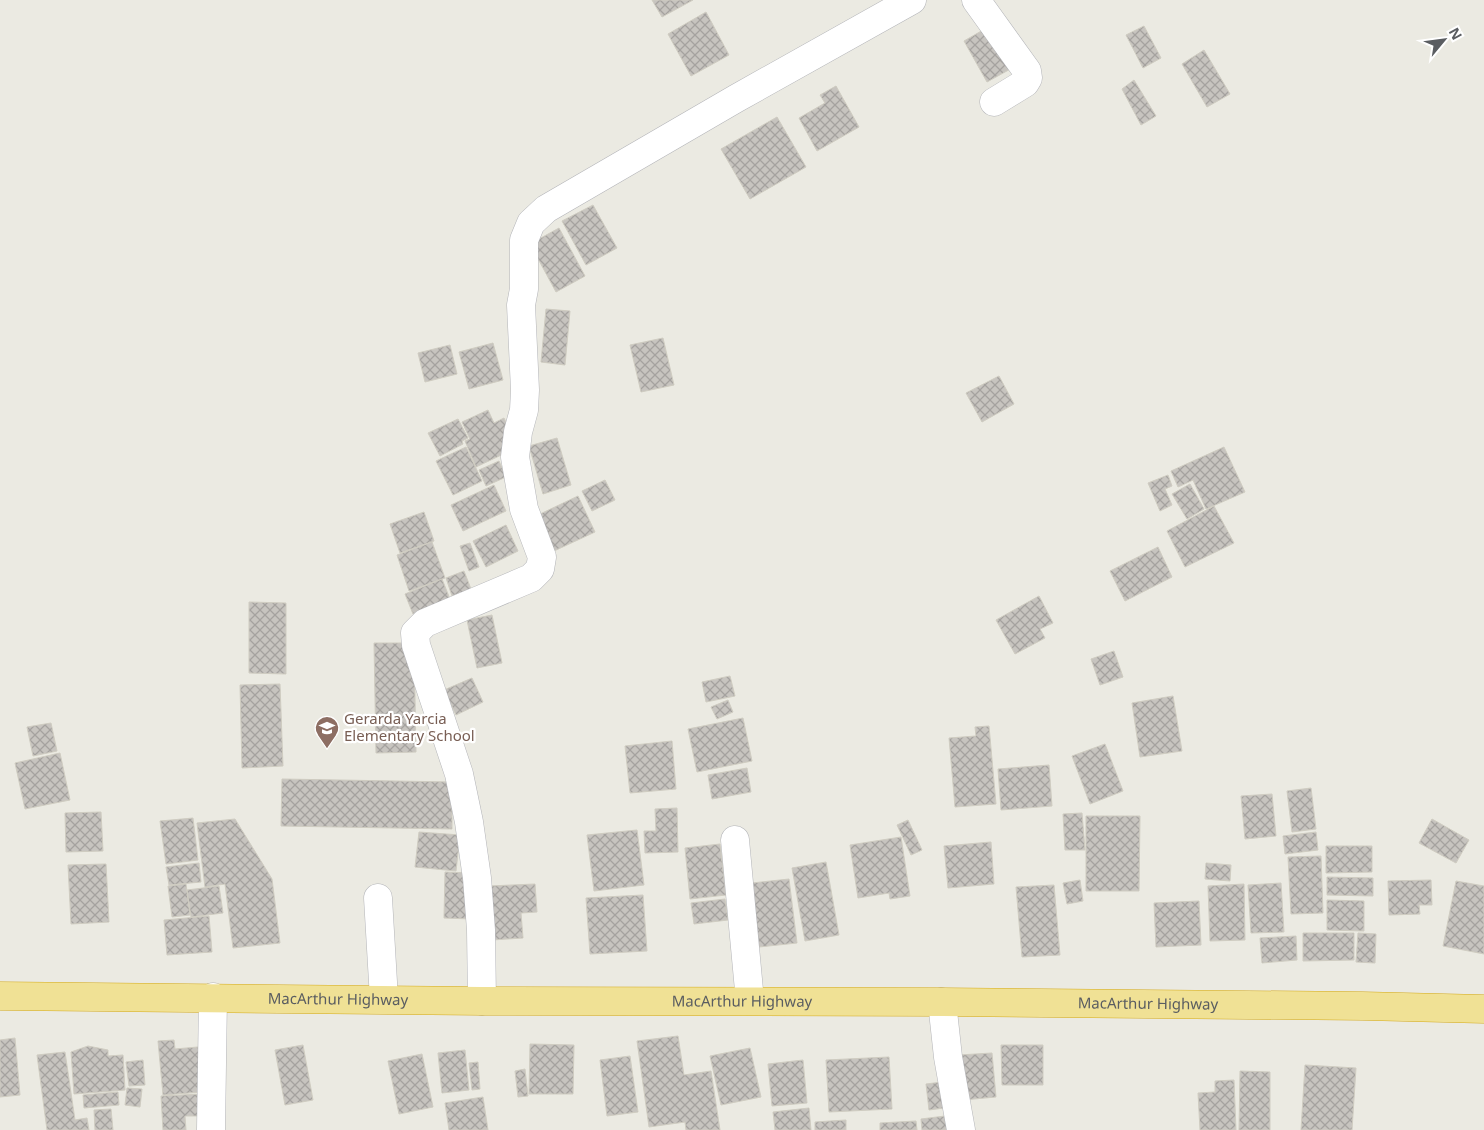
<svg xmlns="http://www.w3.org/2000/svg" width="1484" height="1130" viewBox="0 0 1484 1130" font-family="'Noto Sans',sans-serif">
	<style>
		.building { fill: url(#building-cross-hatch); stroke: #cfccc1 }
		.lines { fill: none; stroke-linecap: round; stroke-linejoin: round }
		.minor-casing { stroke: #b3b4b8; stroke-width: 29 }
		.highway-casing { stroke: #d4aa1a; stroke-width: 29 }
		.minor { stroke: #fff; stroke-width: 28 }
		.highway { stroke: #f0e195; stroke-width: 28 }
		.labels { text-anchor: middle; stroke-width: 4.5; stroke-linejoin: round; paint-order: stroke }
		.education-label { font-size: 15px; fill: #785e54; stroke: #fff; text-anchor: start }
		.street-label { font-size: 15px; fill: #5a5d61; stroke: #fff }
	</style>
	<defs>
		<pattern id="building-cross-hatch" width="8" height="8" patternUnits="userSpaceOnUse" patternTransform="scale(1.25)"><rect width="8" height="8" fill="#c7c4bf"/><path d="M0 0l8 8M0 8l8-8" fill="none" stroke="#a5a29f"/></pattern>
	</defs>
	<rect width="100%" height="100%" fill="#ebeae2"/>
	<g class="building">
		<polygon points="652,0 693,0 662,17"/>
		<polygon points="706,12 729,55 691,76 668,34"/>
		<polygon points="990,26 1014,67 987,82 964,41"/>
		<polygon points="1144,26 1161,58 1143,68 1126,35"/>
		<polygon points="1204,50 1230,94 1207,107 1182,64"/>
		<polygon points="1134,80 1156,116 1141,125 1122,89"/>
		<polygon points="836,86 859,127 817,151 799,118 825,103 820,95"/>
		<polygon points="777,117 806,167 750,199 721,149"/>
		<polygon points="593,205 617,248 586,265 562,221"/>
		<polygon points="559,228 585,276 556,292 530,244"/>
		<polygon points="546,309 570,311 565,365 541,362"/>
		<polygon points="663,338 674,385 641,392 630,345"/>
		<polygon points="493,343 503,380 469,389 459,352"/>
		<polygon points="450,345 457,374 425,382 418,353"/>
		<polygon points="999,376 1014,404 982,422 966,393"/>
		<polygon points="488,410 494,423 504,418 512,435 514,449 476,467 465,441 470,439 462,422"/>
		<polygon points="458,419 468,438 462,441 463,444 440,456 428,433"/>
		<polygon points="557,438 571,485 543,494 529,446"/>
		<polygon points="466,447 482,481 453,495 436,461"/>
		<polygon points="1224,447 1245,492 1206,509 1193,480 1178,487 1171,471"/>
		<polygon points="499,461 506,477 486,486 479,470"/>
		<polygon points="1168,475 1172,486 1165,489 1172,505 1160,511 1148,483"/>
		<polygon points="605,480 615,500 592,511 582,491"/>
		<polygon points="1190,484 1204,509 1187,519 1172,494"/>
		<polygon points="494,485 506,511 463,531 451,505"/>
		<polygon points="578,496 595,532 554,551 538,515"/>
		<polygon points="1214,506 1234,543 1185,567 1167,531"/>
		<polygon points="424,512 434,541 400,553 390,524"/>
		<polygon points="506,525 518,551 486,567 473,541"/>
		<polygon points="432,542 445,578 409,591 397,555"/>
		<polygon points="470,543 479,567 469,571 460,546"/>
		<polygon points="1158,547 1172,577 1125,601 1110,571"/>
		<polygon points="464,571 471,589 452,596 446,578"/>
		<polygon points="442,579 450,599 413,614 405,594"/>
		<polygon points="1039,596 1053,623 1040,629 1045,638 1015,654 996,620"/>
		<polygon points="249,602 286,603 286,674 249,673"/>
		<polygon points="492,615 502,663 477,668 467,620"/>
		<polygon points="374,643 414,643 416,752 376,753"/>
		<polygon points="1114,651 1123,677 1100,685 1091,659"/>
		<polygon points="730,676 735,696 706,702 702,682"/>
		<polygon points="472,678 483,702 456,715 444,690"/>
		<polygon points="280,684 283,766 242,768 240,685"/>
		<polygon points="1173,696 1182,751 1140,757 1132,703"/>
		<polygon points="728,700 733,712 717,719 711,707"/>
		<polygon points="743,718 752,761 697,772 688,729"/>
		<polygon points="51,723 57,751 33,756 27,727"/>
		<polygon points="989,726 996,804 955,807 949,738 976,736 975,727"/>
		<polygon points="672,741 676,789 630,793 625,746"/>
		<polygon points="1105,744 1123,791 1090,804 1072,756"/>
		<polygon points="60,753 70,800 25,809 15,763"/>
		<polygon points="1049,765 1052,806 1001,810 998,769"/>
		<polygon points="747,768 751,792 712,799 708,775"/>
		<polygon points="282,779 452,782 452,829 281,826"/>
		<polygon points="1311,788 1316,829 1292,832 1287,791"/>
		<polygon points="1272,794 1276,836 1245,839 1241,796"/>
		<polygon points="677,808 678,852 645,853 644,831 656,831 655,809"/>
		<polygon points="101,812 103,851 66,852 65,813"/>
		<polygon points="1082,813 1085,850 1065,850 1063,814"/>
		<polygon points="1086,816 1140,816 1139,891 1086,891"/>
		<polygon points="193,818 198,860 166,864 160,821"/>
		<polygon points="235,819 272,879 280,943 233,948 225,884 205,887 197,823"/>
		<polygon points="1432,819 1469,840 1456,863 1419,843"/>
		<polygon points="908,820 922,850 911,855 897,825"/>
		<polygon points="637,830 644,885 594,891 587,835"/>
		<polygon points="419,832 460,835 456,871 415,867"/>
		<polygon points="1316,832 1318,850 1285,854 1283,836"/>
		<polygon points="901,837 910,896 890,899 889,893 858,898 850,845"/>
		<polygon points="991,842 994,884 948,888 944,846"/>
		<polygon points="720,844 726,895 690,899 685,848"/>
		<polygon points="1326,846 1372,846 1372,872 1326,873"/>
		<polygon points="1321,856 1323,913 1291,914 1288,857"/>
		<polygon points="826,862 839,935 805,941 792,868"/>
		<polygon points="199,863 201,882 169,885 166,867"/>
		<polygon points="1206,863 1231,865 1230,881 1205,879"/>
		<polygon points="106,864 109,922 71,924 68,865"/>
		<polygon points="445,872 471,873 471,919 444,918"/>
		<polygon points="1327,877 1373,878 1373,896 1327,895"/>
		<polygon points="789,879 797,943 759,947 752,883"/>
		<polygon points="1080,880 1083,901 1067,904 1063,883"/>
		<polygon points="1431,880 1432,905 1419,905 1420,914 1389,915 1388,881"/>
		<polygon points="1456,881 1484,886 1484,954 1443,946"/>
		<polygon points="1281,883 1284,932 1251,933 1248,885"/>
		<polygon points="186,884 190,915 172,917 168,886"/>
		<polygon points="535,884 537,912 521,913 523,938 492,940 489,886"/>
		<polygon points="1244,884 1245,940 1210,941 1208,886"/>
		<polygon points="1054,885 1060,955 1022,957 1016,887"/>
		<polygon points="219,886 223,913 191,917 187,890"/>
		<polygon points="643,895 647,951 590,954 586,898"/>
		<polygon points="725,899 728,920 694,924 691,903"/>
		<polygon points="1327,900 1364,901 1364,931 1327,930"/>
		<polygon points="1199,901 1201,945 1156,947 1154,903"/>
		<polygon points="209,916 212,952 167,955 164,920"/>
		<polygon points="1303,933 1354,933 1354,960 1303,961"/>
		<polygon points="1358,933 1376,934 1375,963 1356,962"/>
		<polygon points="1296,936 1297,960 1262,963 1260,938"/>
		<polygon points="678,1036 684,1075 711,1071 720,1130 686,1130 685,1122 649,1127 637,1041"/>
		<polygon points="15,1038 20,1095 0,1097 0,1040"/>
		<polygon points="174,1040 175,1049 198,1047 202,1092 163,1095 158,1041"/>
		<polygon points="530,1044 574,1045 573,1094 529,1094"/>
		<polygon points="303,1045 313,1100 285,1105 275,1050"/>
		<polygon points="1001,1045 1043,1045 1043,1085 1002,1085"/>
		<polygon points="88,1046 108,1050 108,1056 123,1055 125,1090 74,1094 71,1052"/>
		<polygon points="750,1048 761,1097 721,1105 710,1056"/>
		<polygon points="465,1050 469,1090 442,1093 438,1053"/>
		<polygon points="65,1052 75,1120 87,1118 89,1130 47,1130 37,1055"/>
		<polygon points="992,1053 996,1097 963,1100 959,1055"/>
		<polygon points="422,1054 433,1107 399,1114 388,1061"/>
		<polygon points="630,1056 638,1112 607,1116 600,1060"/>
		<polygon points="889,1057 892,1109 829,1112 826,1060"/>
		<polygon points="143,1060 145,1085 129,1086 126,1062"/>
		<polygon points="803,1060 807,1103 772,1106 768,1064"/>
		<polygon points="478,1062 480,1089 472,1090 469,1063"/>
		<polygon points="1305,1065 1356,1068 1352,1130 1301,1130"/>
		<polygon points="525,1069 528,1096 518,1097 515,1071"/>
		<polygon points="1240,1071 1270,1072 1270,1130 1239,1130"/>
		<polygon points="1234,1080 1236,1130 1200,1130 1198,1093 1215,1092 1215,1081"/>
		<polygon points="942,1082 944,1108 929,1110 926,1084"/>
		<polygon points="127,1088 142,1089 140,1107 125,1105"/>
		<polygon points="118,1092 119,1105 84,1108 83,1095"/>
		<polygon points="201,1094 202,1116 185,1116 186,1130 163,1130 161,1096"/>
		<polygon points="483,1097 488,1130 449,1130 445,1103"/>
		<polygon points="809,1108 811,1130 775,1130 773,1112"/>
		<polygon points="111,1109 113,1130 95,1130 94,1110"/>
		<polygon points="945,1116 947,1130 922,1130 921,1119"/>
		<polygon points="846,1120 846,1130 815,1130 815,1122"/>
		<polygon points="916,1121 917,1130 880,1130 880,1123"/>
	</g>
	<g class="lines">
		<g class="minor-casing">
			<g id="minor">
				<polyline points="976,0 1027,71 1028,78 1025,83 994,102"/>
				<polyline points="735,840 750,1001"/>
				<polyline points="378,898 384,999"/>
				<polyline points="482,1001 481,930 477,878 469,822 459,774 416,645 415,633 425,623 531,578 540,569 542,557 524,509 515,457 518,432 524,410 525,390 521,305 524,289 524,240 531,223 546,209 737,98 912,0"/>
				<polyline points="942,1002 948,1057 961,1130"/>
				<polyline points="211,1130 213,997"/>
			</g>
		</g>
		<g class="highway-casing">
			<g id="highway">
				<path id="s1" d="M 0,996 L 482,1001 L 942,1002 L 1363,1006 L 1484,1009"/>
			</g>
		</g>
		<use href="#minor" class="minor"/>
		<use href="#highway" class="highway"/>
	</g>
	<defs>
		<g id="school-pin" transform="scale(1.25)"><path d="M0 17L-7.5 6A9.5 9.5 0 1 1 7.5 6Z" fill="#8d6e63" stroke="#fff"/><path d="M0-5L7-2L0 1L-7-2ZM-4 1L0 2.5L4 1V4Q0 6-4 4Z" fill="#fff"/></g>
	</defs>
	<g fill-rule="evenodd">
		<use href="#school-pin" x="327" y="728"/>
	</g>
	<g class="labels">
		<g class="education-label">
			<text x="344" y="724">Gerarda Yarcia<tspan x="344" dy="17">Elementary School</tspan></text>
		</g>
		<g class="street-label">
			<text dy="5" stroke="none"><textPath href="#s1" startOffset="338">MacArthur Highway</textPath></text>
			<text dy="5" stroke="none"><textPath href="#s1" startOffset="742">MacArthur Highway</textPath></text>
			<text dy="5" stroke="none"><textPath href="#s1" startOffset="1148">MacArthur Highway</textPath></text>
		</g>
	</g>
	<g transform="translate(1444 40) rotate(61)" stroke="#ffffff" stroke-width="4" paint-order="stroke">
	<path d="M0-4L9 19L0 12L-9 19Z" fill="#5a5d61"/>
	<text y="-8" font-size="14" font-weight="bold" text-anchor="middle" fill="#5a5d61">N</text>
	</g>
</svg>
